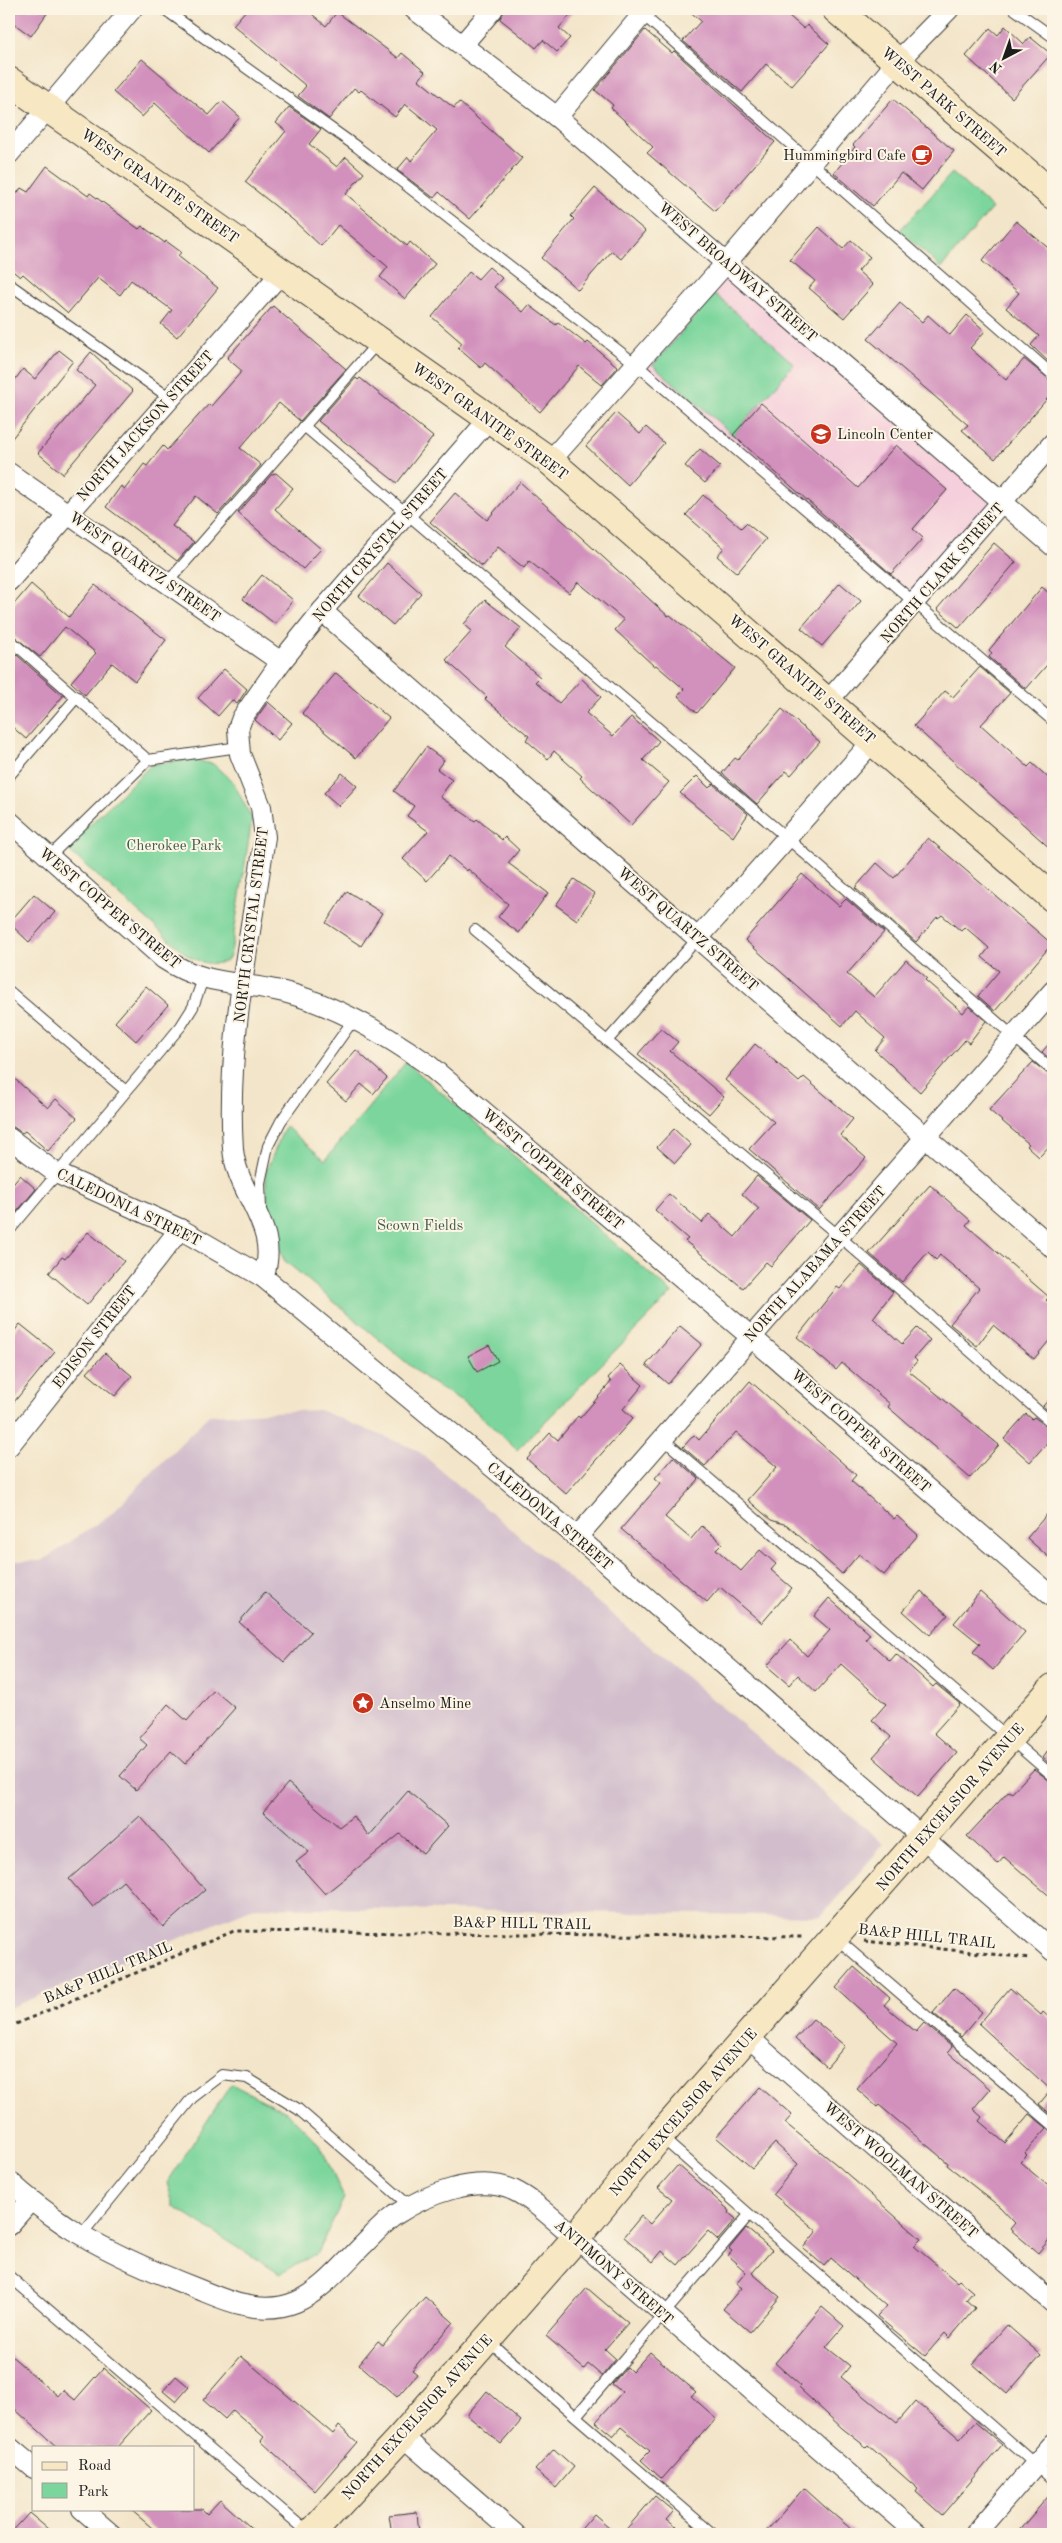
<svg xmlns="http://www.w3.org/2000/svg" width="1062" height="2543" viewBox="0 0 1062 2543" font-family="'Old Standard TT',serif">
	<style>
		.built { fill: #f5cfdb }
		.industrial { fill: #d1bdcc }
		.green { fill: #7bd59c; stroke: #4c785c }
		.building { fill: #d290bc }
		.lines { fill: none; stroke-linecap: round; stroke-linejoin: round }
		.lane-casing { stroke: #3c3a36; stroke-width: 12 }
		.street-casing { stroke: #3c3a36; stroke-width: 22 }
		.secondary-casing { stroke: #3c3a36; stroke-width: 30 }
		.path { stroke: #3c3a36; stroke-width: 3; stroke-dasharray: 4 4; stroke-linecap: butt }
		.lane { stroke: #fff; stroke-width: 10 }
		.street { stroke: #fff; stroke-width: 20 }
		.secondary { stroke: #f7e8c3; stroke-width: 28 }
		.labels { text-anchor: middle; stroke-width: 4; stroke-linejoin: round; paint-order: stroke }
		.street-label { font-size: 15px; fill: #1c1c1c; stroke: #fcf5e5 }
		.poi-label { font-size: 15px; fill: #1c1c1c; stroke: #fcf5e5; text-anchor: start }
		.park-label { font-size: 15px; fill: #3d5d49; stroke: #fcf5e5 }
	</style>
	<rect width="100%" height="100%" fill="#fcf5e5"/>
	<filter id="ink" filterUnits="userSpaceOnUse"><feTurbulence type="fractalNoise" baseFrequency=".02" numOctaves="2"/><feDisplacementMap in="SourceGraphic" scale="10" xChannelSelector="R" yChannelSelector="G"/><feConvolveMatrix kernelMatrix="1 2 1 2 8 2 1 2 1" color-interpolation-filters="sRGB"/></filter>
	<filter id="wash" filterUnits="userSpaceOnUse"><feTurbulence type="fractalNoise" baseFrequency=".0096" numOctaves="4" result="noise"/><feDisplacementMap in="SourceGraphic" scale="20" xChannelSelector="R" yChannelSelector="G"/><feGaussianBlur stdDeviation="1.12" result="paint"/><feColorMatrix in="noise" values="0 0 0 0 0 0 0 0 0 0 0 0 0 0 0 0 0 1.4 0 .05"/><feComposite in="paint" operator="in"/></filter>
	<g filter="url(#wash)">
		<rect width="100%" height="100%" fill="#f3e5c9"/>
		<polygon class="built" points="727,262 1004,503 915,603 637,365"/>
		<polygon class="industrial" points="319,1410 417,1450 884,1844 821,1916 256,1907 9,2008 9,1561 42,1561 111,1514 209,1415"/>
		<g class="green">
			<polygon points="952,173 992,208 941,268 900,230"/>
			<polygon points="715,294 794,364 733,435 653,365"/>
			<path d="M 188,759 L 213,764 L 233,782 L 252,819 L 231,952 L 228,960 C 213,967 201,963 187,955 L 66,848 L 151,765 Z"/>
			<polygon points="406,1062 672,1293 517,1450 470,1406 426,1379 284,1260 270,1222 265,1174 285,1126 325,1160"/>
			<polygon points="231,2084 288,2113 320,2145 344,2198 317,2253 280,2274 174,2207 167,2183"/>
		</g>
		<g id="blocks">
			<g class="building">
				<polygon points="14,9 50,9 31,36 9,20"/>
				<polygon points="247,9 306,9 326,26 337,12 398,58 402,53 425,72 419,80 454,108 459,102 522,158 470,219 439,192 434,198 397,170 408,157 411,161 437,130 405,104 395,117 361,90 359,92 354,88 329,119 298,96 306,86 233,25"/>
				<polygon points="505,9 575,9 559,28 570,38 557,52 543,40 536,48 500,19"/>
				<polygon points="687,9 781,9 804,29 807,25 829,44 792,86 766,64 742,92 683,41 701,21"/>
				<polygon points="1005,26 1024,44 1030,37 1051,54 1012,98 966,56 990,28 998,35"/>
				<polygon points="645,30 672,53 674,51 775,142 715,211 647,153 653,147 611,108 613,105 595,90"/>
				<polygon points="142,59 209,115 222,101 240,117 209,153 155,103 142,117 113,92"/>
				<polygon points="893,99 954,151 922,190 901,173 873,206 834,173 855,147 853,145"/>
				<polygon points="289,107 321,129 309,144 337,167 346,157 364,173 346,194 407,246 410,242 435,264 405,299 380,277 388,267 338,225 321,246 293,220 245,182 286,131 276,123"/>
				<polygon points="47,166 88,196 90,193 139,229 142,226 165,243 166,241 181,252 178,256 218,288 177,337 161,324 172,310 131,280 120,295 98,278 68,313 23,274 20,277 9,268 9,204 21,188 28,192"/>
				<polygon points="595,188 645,231 621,259 612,251 578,290 541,258 574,219 571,216"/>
				<polygon points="1016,221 1053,252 1053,366 1031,345 1039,336 1006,308 1019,293 982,261"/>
				<polygon points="819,227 843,249 851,240 870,257 858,271 873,285 844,318 809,288 815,281 790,260"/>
				<polygon points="489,267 502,278 494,287 523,312 529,305 556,325 558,322 586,344 588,342 618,367 602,385 579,366 540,412 485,363 481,368 458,348 462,343 432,317 469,272 478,279"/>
				<polygon points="900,303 922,322 928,315 950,335 967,315 985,331 970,348 1006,380 1024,359 1053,382 1053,392 995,459 962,430 968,425 868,339"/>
				<polygon points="273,306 346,369 300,421 279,403 240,448 261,465 218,514 196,496 172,526 194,542 177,561 106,507 121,486 125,489 144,464 147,466 163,446 167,450 209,404 211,406 242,371 227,358"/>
				<polygon points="59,350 73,361 9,442 9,388 23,369 35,379"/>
				<polygon points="91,352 133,391 63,474 38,453 95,385 76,370"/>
				<polygon points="356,378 358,380 360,378 433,437 397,483 318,421"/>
				<polygon points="761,403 858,488 896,445 947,490 913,529 923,538 891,574 733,435"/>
				<polygon points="616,413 640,434 646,427 664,443 628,485 586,446"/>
				<polygon points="700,449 720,466 705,483 685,466"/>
				<polygon points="276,473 293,488 275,509 321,549 303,569 238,513 272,474"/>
				<polygon points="520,482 668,616 670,615 735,668 697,713 678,696 684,689 656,665 654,666 615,630 624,620 578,582 569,593 529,561 524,568 498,547 482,566 430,522 455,493 487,520"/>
				<polygon points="703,495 741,528 746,523 766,539 737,573 717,556 724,548 686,515"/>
				<polygon points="994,543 1016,562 959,628 937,609"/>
				<polygon points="387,563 421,593 393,625 359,596"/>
				<polygon points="262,575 293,600 275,624 243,599"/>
				<polygon points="840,583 861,601 822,646 801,628"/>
				<polygon points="31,584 69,617 95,585 166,640 135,681 112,663 85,695 71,682 96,653 65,627 40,657 9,632 9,610"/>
				<polygon points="1042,587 1053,597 1053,658 1026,689 989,657 992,653 989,650"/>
				<polygon points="485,600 521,628 505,647 540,677 535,682 559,703 582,679 601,697 586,713 613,736 631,717 659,741 643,760 669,782 631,825 580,778 582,776 554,751 548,759 526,740 529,736 485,699 487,697 446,660 472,631 464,624"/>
				<polygon points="9,648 63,696 26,739 9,724"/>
				<polygon points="980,667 1010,693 981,725 1028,767 1032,763 1053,782 1053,851 914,726 945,691 953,697"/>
				<polygon points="224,669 247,689 237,704 232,700 218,716 198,698"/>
				<polygon points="336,673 389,718 356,758 302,713"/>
				<polygon points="268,702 292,723 278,740 255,720"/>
				<polygon points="782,709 820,742 791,775 786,771 757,804 722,773 735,758 738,760"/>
				<polygon points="426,747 444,760 437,769 452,780 440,797 475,821 477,819 502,840 505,837 519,850 508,863 548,893 519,933 498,917 508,904 468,869 467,871 449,856 427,881 403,859 428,831 407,816 414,806 394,791"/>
				<polygon points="342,773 357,786 339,806 324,793"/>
				<polygon points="697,776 709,788 713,784 748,814 733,837 680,793"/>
				<polygon points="928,838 1052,944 995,1011 978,996 999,971 982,957 989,948 965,927 961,931 942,915 938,918 937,917 916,942 855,888 877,863 894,878"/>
				<polygon points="802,874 839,906 846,899 884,932 847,974 874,997 906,960 927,978 925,980 963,1013 969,1006 986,1021 969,1043 965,1040 920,1092 875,1050 885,1038 855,1011 842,1026 745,940"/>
				<polygon points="574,879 595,894 577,920 556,905"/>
				<polygon points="347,891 382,913 361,946 326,923"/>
				<polygon points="34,894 55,912 29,942 9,923"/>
				<polygon points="146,986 168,1005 136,1041 115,1022"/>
				<polygon points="661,1028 678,1042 670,1051 724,1097 709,1114 638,1054"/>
				<polygon points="1053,1039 1053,1062 1042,1052"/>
				<polygon points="755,1044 799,1082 804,1077 853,1119 840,1135 866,1158 819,1210 749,1149 774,1122 725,1080"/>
				<polygon points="356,1050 387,1078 373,1094 361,1084 346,1101 326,1084"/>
				<polygon points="1033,1062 1053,1078 1053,1142 1039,1157 1027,1146 1029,1144 989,1110"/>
				<polygon points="9,1074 48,1108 56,1099 77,1118 48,1151 25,1131 22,1133 9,1124"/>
				<polygon points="674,1129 691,1145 675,1163 657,1147"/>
				<polygon points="20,1175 36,1189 9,1221 9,1188"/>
				<polygon points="757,1176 810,1220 771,1266 766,1262 743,1288 685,1241 688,1239 655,1210 669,1194 702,1223 709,1214 735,1237 759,1209 742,1194"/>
				<polygon points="930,1185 970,1220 966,1225 1049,1297 1046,1300 1053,1306 1053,1336 1034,1359 993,1325 977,1346 950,1324 979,1288 940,1255 936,1260 928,1252 902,1282 869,1253"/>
				<polygon points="88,1232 124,1261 87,1305 49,1273 62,1257 65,1259"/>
				<polygon points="861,1265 893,1292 873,1318 902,1344 917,1328 930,1340 914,1358 917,1361 909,1371 999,1445 970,1478 888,1407 890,1404 842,1363 836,1370 797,1337 837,1287 840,1289"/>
				<polygon points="20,1324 55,1352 9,1408 9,1338"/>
				<polygon points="680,1326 702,1344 668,1384 646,1365"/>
				<polygon points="489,1345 498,1361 477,1372 468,1356"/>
				<polygon points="105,1353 132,1376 115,1396 87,1373"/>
				<polygon points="620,1365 643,1385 623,1409 633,1418 566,1494 527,1459 550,1433 558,1440 578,1416 580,1418 611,1382 608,1378"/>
				<polygon points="750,1381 856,1475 851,1481 894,1519 897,1516 918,1535 884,1575 859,1554 842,1574 787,1525 771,1520 748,1500 777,1467 736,1432 705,1466 683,1447 694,1435 699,1440"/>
				<polygon points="1053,1395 1053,1415 1043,1406"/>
				<polygon points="1026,1414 1032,1419 1034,1417 1053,1431 1053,1436 1030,1462 1004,1439"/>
				<polygon points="673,1457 699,1479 665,1517 691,1539 702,1526 722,1543 716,1549 741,1571 760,1550 776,1564 771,1570 792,1588 762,1623 720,1587 707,1602 621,1529 661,1483 655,1478"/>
				<polygon points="1053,1507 1053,1561 1027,1538"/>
				<polygon points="921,1591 948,1615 930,1635 903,1611"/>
				<polygon points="265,1592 311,1632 284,1662 239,1622"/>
				<polygon points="980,1592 1025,1632 993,1670 973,1652 980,1644 954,1623"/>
				<polygon points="829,1598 870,1634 866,1639 890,1661 896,1654 933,1687 936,1684 960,1704 934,1733 957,1753 918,1797 873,1757 891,1737 872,1720 886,1704 841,1664 816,1692 798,1675 789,1685 767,1666 790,1640 807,1656 830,1630 814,1616"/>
				<polygon points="214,1690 235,1708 185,1764 171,1751 136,1790 120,1776 147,1745 139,1738 168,1704 187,1721"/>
				<polygon points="1053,1744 1053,1767 1043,1758"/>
				<polygon points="1034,1769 1053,1783 1053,1899 1004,1857 998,1864 967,1836 1009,1791 1012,1793"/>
				<polygon points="288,1783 339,1827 353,1816 369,1836 408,1791 448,1826 423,1854 400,1834 325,1894 296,1862 309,1852 263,1812"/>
				<polygon points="140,1816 205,1890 163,1927 123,1881 93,1907 69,1879"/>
				<polygon points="854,1967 890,1998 884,2005 916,2032 924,2023 952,2047 948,2052 990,2089 973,2109 982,2117 979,2121 1005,2143 1030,2114 1047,2128 1025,2153 1027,2155 1020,2162 1053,2190 1053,2235 1038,2253 1010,2229 1015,2223 1000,2207 947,2165 948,2163 879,2105 877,2107 857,2089 897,2043 836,1988"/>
				<polygon points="954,1988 982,2012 961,2037 933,2013"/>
				<polygon points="1010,1988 1041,2015 1043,2012 1053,2021 1053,2116 1039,2104 1051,2090 979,2024"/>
				<polygon points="813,2019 845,2046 827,2067 795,2039"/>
				<polygon points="760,2087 792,2115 785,2123 837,2165 921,2239 914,2246 957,2282 959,2280 973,2292 966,2300 975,2308 950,2338 945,2333 925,2356 877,2316 886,2306 831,2258 824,2266 803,2248 817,2231 773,2194 798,2164 775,2143 752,2168 716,2137"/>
				<polygon points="678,2165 730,2211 729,2213 736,2219 718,2240 708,2231 678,2265 662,2251 653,2262 624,2237 641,2216 650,2224 672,2199 658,2188"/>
				<polygon points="746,2228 772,2250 752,2273 780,2297 750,2332 723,2309 741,2288 736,2284 746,2272 728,2256 732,2251 729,2249"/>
				<polygon points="587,2288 628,2323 605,2349 616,2359 602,2376 588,2364 584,2369 546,2336"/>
				<polygon points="425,2297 453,2322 412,2370 417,2374 397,2397 359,2364 378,2341 383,2345"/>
				<polygon points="822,2307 844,2326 826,2347 850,2366 841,2377 897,2423 916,2401 960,2439 975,2422 1002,2445 942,2515 916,2492 918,2489 868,2445 866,2447 842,2428 799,2388 801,2386 775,2363"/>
				<polygon points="1007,2325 1041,2355 1007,2394 973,2364"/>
				<polygon points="650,2352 696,2392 691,2396 716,2418 662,2479 641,2460 650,2451 621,2427 613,2436 596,2422 622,2392 612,2384 627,2367 632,2372"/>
				<polygon points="9,2354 58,2396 63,2390 75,2400 103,2368 151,2410 118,2447 57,2447 9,2404"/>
				<polygon points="241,2356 333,2434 339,2426 357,2442 315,2491 261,2441 264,2437 233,2410 225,2419 203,2400"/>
				<polygon points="176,2376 189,2387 176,2402 163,2391"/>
				<polygon points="487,2391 521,2421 501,2444 467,2415"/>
				<polygon points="554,2449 574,2467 556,2488 535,2470"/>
				<polygon points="804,2488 825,2507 857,2534 764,2534"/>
				<polygon points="1053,2491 1053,2534 1016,2534"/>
				<polygon points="655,2496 674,2512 667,2520 685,2534 622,2534"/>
				<polygon points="220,2500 258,2534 159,2534 130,2509 202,2509 207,2514"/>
				<polygon points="417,2512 419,2534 392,2534 389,2515"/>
				<polygon points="29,2513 54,2534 10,2534"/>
				<polygon points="594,2514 617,2534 577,2534"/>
			</g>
		</g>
	</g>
	<g filter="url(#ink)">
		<use href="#blocks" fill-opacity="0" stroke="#3c3a36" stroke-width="1"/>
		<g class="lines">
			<g class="lane-casing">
				<g id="lane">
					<polyline points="164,9 357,147 637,365 1053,721"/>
					<polyline points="1014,9 1053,37"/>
					<polyline points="642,14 1053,375"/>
					<polyline points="9,284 170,398"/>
					<polyline points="304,426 787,838 1053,1071"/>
					<polyline points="167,583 379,341"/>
					<polyline points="9,639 148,760"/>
					<polyline points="9,776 77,697"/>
					<polyline points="49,857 148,760 239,747"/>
					<polyline points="475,930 839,1236 1053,1424"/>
					<polyline points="9,991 126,1091"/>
					<polyline points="607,1041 698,938"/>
					<polyline points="261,1210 260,1183 268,1146 281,1121 354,1019"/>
					<polyline points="9,1231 181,1026 193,1007 203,979"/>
					<polyline points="662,1438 1053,1776"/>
					<polyline points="836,1938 1053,2125"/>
					<polyline points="661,2137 1053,2480"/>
					<polyline points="82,2234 192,2098 222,2075 247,2078 298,2109 411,2207"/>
					<polyline points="9,2276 310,2534"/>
					<polyline points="488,2341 713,2534"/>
					<polyline points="576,2416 749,2215"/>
				</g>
			</g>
			<g class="street-casing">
				<g id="street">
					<polyline points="414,9 557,117 1053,546"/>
					<polyline points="463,44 493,9"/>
					<polyline points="557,117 647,9"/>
					<polyline points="9,154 132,9"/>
					<polyline points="550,461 727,262 897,62 949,9"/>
					<polyline points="9,473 281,662"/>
					<polyline points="9,581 282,272"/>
					<polyline points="322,611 1053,1248"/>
					<polyline points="828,701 1053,443"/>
					<path d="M 9,821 L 164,959 C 205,986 239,981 284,992 C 335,1005 382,1032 426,1063 L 750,1336 L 1053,1597"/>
					<polyline points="698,938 873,741"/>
					<polyline points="9,1138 56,1173 180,1229 263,1277 577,1537 1053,1951"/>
					<path d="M 263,1277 C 282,1228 237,1196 233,1149 C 226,1046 250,939 265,837 L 261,807 L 240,754 L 238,729 L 242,718 L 281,662 L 322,611 L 489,419"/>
					<polyline points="9,1446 180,1229"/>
					<polyline points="577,1537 1053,991"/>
					<polyline points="748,2037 1053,2303"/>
					<path d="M 9,2181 C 27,2198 47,2213 68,2227 C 108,2252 154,2272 198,2289 C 213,2295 228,2302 244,2305 C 261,2309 279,2309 296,2302 C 321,2292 343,2265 362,2246 C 372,2236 383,2224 395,2215 C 425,2195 477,2174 513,2190 C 536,2201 556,2222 576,2238 L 918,2534"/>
					<polyline points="9,2225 30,2201"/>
					<polyline points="402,2436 515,2534"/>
					<polyline points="9,2447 34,2468"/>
					<polyline points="82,2509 111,2534"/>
					<polyline points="975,2534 1053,2444"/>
				</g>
			</g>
			<g class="secondary-casing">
				<g id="secondary">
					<polyline points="836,9 1053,195"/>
					<polyline points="9,81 550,461 1053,898"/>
					<polyline points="311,2534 402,2436 576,2238 660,2136 1053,1688"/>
				</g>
			</g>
			<g class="path">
				<polyline points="864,1941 1030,1958"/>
				<polyline points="9,2027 234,1931 803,1937"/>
			</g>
			<use href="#lane" class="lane"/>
			<use href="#street" class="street"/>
			<use href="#secondary" class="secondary"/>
		</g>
	</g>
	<defs>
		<g id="cafe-disc" transform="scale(1.125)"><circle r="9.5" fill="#c8321e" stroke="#fcf5e5"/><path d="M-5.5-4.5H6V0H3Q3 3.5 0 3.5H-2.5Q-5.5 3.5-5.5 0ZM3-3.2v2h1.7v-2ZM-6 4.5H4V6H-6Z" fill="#fff"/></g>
		<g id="school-disc" transform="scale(1.125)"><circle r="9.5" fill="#c8321e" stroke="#fcf5e5"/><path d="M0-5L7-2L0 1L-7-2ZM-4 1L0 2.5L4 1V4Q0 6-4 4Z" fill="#fff"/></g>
		<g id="sight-disc" transform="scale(1.125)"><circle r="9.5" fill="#c8321e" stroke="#fcf5e5"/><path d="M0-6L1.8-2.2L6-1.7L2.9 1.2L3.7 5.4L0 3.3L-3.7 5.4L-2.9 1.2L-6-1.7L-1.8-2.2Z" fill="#fff"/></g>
	</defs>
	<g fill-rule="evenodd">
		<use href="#cafe-disc" x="922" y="155"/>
		<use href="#school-disc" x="821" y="434"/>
		<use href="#sight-disc" x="363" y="1703"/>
	</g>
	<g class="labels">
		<g class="street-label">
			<text transform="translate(944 102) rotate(41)" y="5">WEST PARK STREET</text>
			<text transform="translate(160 186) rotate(35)" y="5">WEST GRANITE STREET</text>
			<text transform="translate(738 272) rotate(41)" y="5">WEST BROADWAY STREET</text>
			<text transform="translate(490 421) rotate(36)" y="5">WEST GRANITE STREET</text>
			<text transform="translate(145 426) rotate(-48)" y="5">NORTH JACKSON STREET</text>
			<text transform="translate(380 545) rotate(-49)" y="5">NORTH CRYSTAL STREET</text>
			<text transform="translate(145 567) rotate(35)" y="5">WEST QUARTZ STREET</text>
			<text transform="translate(942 573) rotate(-49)" y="5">NORTH CLARK STREET</text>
			<text transform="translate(802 679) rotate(41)" y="5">WEST GRANITE STREET</text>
			<text transform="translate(110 908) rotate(40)" y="5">WEST COPPER STREET</text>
			<text transform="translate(251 925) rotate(-83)" y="5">NORTH CRYSTAL STREET</text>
			<text transform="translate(688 929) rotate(41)" y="5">WEST QUARTZ STREET</text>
			<text transform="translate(553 1169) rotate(40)" y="5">WEST COPPER STREET</text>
			<text transform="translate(129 1207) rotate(26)" y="5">CALEDONIA STREET</text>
			<text transform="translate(815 1264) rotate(-48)" y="5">NORTH ALABAMA STREET</text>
			<text transform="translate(94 1337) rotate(-52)" y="5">EDISON STREET</text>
			<text transform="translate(861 1431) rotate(41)" y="5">WEST COPPER STREET</text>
			<text transform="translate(550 1516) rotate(40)" y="5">CALEDONIA STREET</text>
			<text transform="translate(950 1807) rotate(-49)" y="5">NORTH EXCELSIOR AVENUE</text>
			<text transform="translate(522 1923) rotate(1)" y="5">BA&amp;P HILL TRAIL</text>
			<text transform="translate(927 1936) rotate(6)" y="5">BA&amp;P HILL TRAIL</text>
			<text transform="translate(108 1972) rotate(-23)" y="5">BA&amp;P HILL TRAIL</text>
			<text transform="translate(683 2112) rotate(-49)" y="5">NORTH EXCELSIOR AVENUE</text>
			<text transform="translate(901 2170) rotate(41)" y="5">WEST WOOLMAN STREET</text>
			<text transform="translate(614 2272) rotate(41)" y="5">ANTIMONY STREET</text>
			<text transform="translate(417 2417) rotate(-48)" y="5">NORTH EXCELSIOR AVENUE</text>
		</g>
		<g class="poi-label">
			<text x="906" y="160" text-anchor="end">Hummingbird Cafe</text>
			<text x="837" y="439">Lincoln Center</text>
			<text x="379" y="1708">Anselmo Mine</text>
		</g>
		<g class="park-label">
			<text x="174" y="850">Cherokee Park</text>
			<text x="420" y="1230">Scown Fields</text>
		</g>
	</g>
	<rect width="1062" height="2543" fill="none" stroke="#fcf5e5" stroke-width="30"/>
	<rect x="32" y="2446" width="162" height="65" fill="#fcf5e5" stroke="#a29e95"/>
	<rect x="42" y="2462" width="25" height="8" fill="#f7e8c3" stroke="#a29e95"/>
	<text x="78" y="2470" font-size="15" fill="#1c1c1c">Road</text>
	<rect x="42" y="2483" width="25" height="15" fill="#7bd59c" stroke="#a29e95"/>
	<text x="78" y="2496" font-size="15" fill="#1c1c1c">Park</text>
	<g transform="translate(1004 58) rotate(221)" stroke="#fcf5e5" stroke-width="4" paint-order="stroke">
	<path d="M0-4L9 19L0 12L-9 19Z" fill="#1c1c1c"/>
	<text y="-8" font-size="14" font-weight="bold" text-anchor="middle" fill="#1c1c1c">N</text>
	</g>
</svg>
